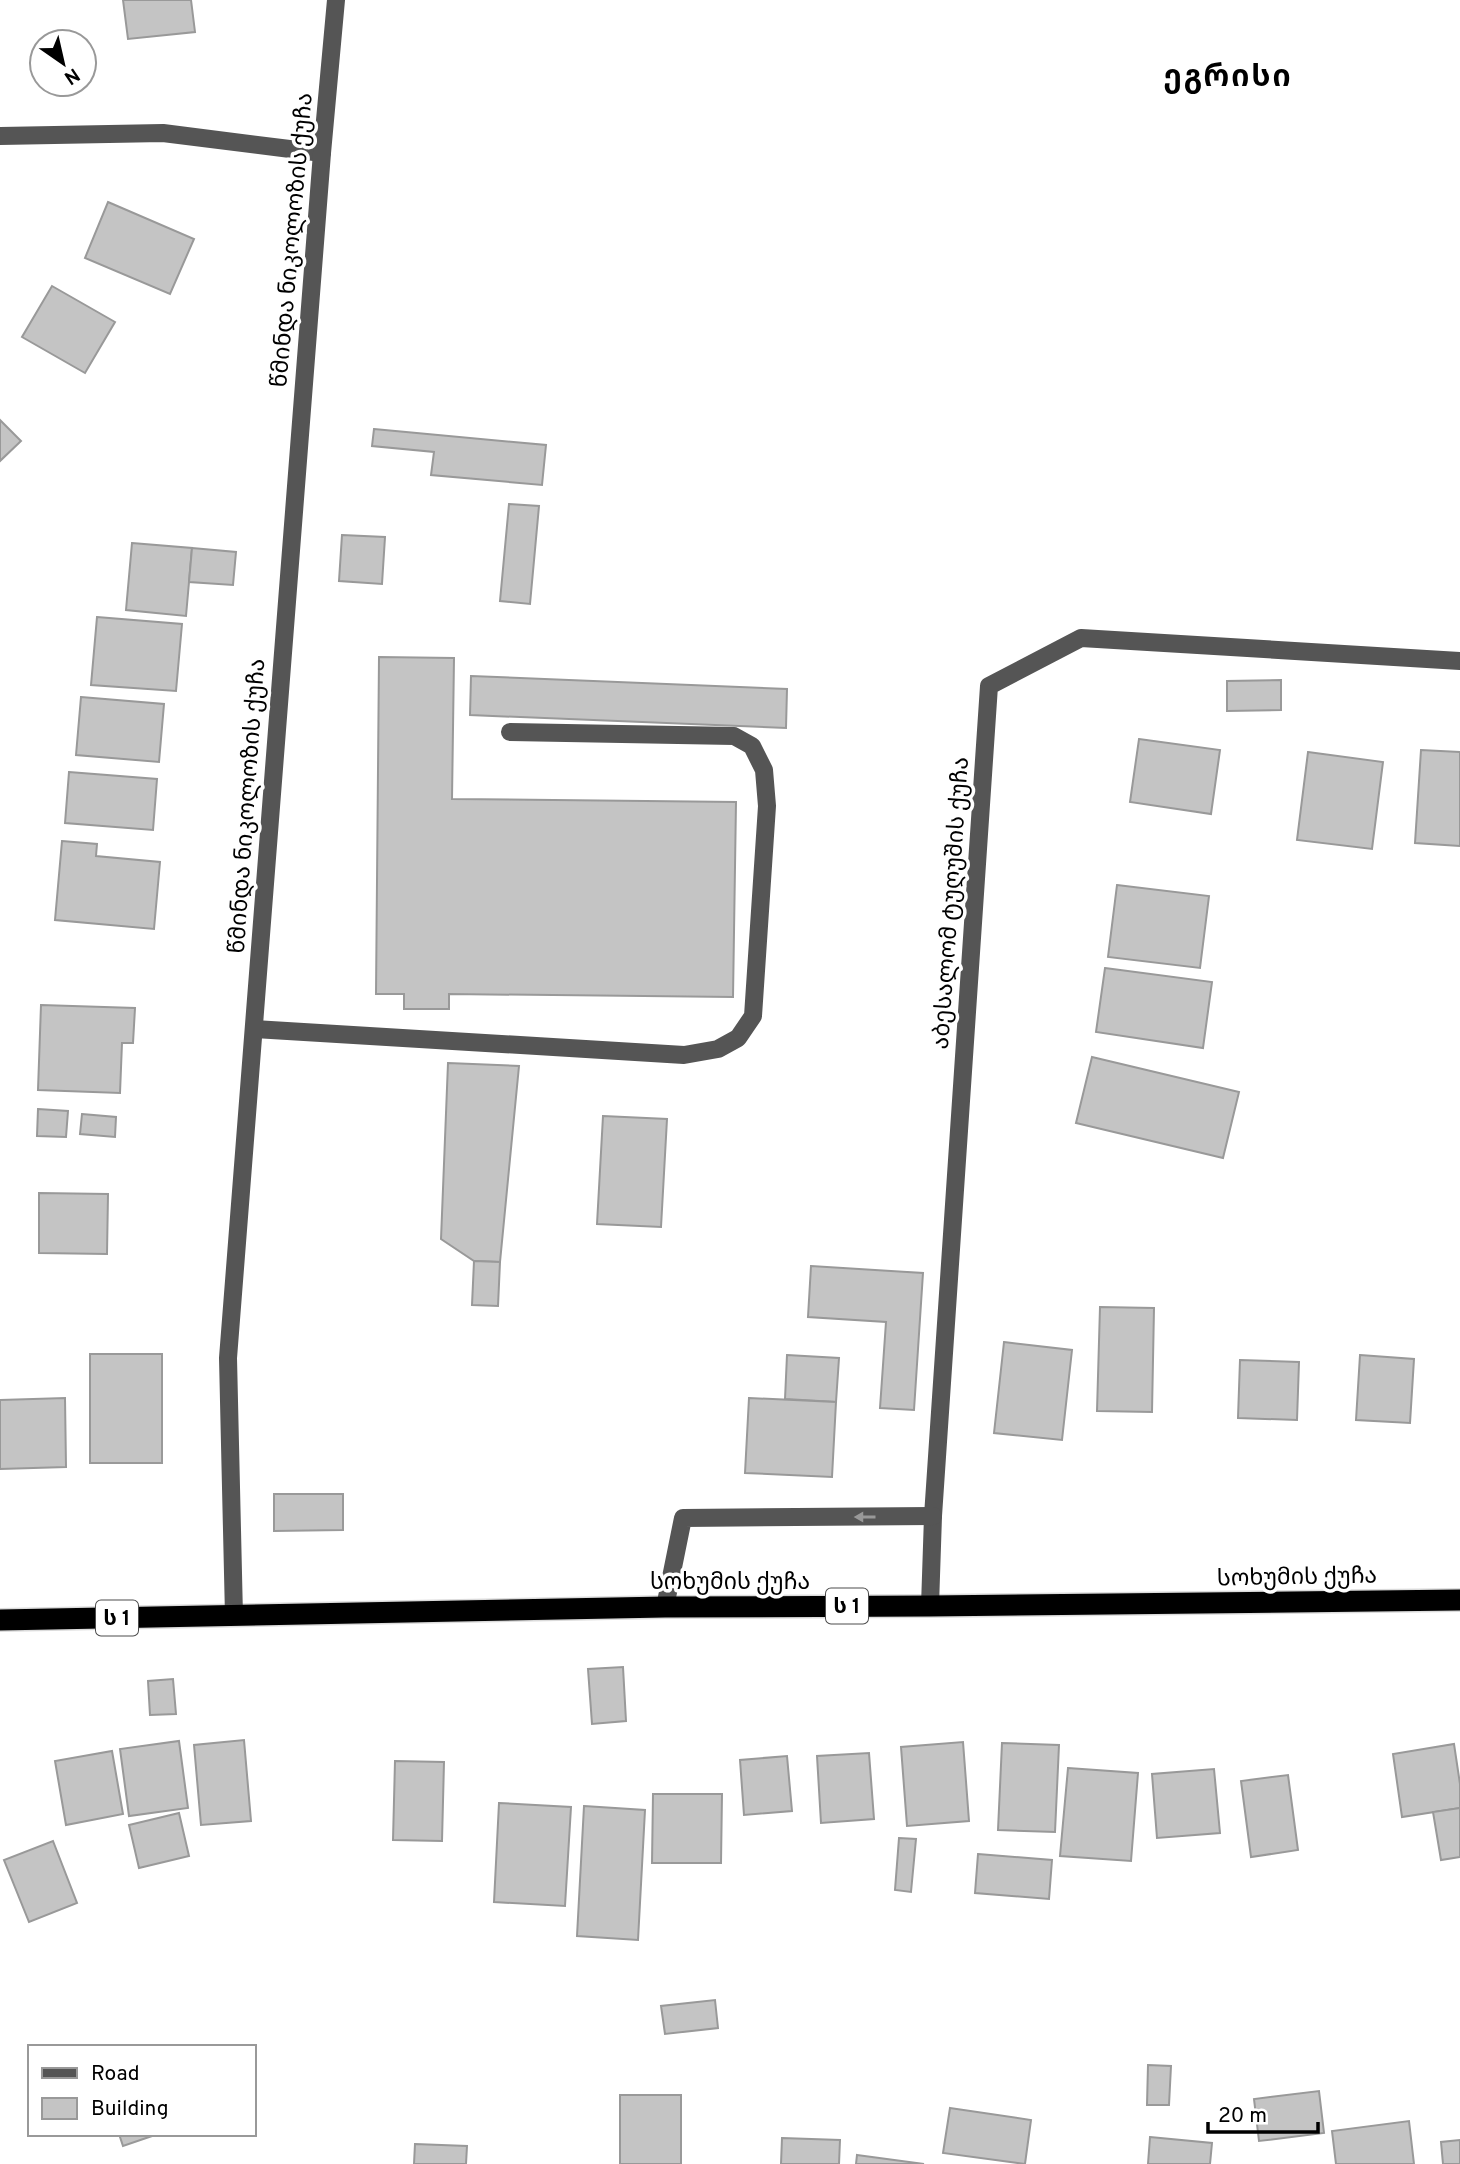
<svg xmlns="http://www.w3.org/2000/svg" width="1460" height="2164" viewBox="0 0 1460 2164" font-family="Overpass,'Noto Sans Georgian',sans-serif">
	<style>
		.building { fill: #c4c4c4; stroke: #999; stroke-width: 2 }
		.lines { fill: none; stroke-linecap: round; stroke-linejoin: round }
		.highway-casing { stroke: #dbdbdb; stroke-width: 24 }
		.minor { stroke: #555; stroke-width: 18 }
		.highway { stroke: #000; stroke-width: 21 }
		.oneway { fill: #999 }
		.labels { text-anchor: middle; stroke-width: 7; stroke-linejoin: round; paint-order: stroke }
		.shield { fill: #fff; stroke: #4c4c4c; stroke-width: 2 }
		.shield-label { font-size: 21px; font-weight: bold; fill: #000 }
		.street-label { font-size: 23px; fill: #000; stroke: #fff }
		.district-label { font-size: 30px; font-weight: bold; letter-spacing: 2px; fill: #000; stroke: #fff }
	</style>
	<rect width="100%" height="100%" fill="#fff"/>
	<g class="building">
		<polygon points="123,0 191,0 195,32 128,39"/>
		<polygon points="108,202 194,239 170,294 85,258"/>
		<polygon points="52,286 115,322 85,373 22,337"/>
		<polygon points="0,420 21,441 0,461"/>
		<polygon points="374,429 546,445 542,485 431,475 434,452 372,446"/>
		<polygon points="509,504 539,506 530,604 500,601"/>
		<polygon points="342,535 385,537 382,584 339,581"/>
		<polygon points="132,543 192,548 186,616 126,610"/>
		<polygon points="192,548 236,552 233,585 189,582"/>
		<polygon points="97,617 182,624 176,691 91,685"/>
		<polygon points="379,657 454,658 452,799 736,802 733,997 449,994 449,1009 404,1009 404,994 376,994"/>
		<polygon points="471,676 787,689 786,728 470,715"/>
		<polygon points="1281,680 1281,710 1227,711 1227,681"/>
		<polygon points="81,697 164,704 159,762 76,755"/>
		<polygon points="1139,739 1220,750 1211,814 1130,802"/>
		<polygon points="1421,750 1460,752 1460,846 1415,843"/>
		<polygon points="1308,752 1383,762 1372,849 1297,840"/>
		<polygon points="69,772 157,779 153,830 65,823"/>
		<polygon points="62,841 97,844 96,856 160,862 154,929 55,920"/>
		<polygon points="1117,885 1209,896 1200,968 1108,957"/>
		<polygon points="1105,968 1212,982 1203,1048 1096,1032"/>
		<polygon points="41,1005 135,1008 133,1043 122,1043 120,1093 38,1090"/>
		<polygon points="1092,1057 1239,1092 1223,1158 1076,1123"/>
		<polygon points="448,1063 519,1066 500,1262 474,1261 441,1239"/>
		<polygon points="38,1109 68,1111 66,1137 37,1136"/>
		<polygon points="82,1114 116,1117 115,1137 80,1134"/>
		<polygon points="603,1116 667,1119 661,1227 597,1224"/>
		<polygon points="39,1193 108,1194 107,1254 39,1253"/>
		<polygon points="474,1261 500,1262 498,1306 472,1305"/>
		<polygon points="811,1266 923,1273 914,1410 880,1408 886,1322 808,1317"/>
		<polygon points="1100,1307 1154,1308 1152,1412 1097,1411"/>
		<polygon points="1004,1342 1072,1350 1062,1440 994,1433"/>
		<rect x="90" y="1354" width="72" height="109"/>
		<polygon points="787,1355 839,1358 836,1402 785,1399"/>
		<polygon points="1360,1355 1414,1359 1410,1423 1356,1420"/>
		<polygon points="1240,1360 1299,1362 1297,1420 1238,1418"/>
		<polygon points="65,1398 66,1467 0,1469 0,1400"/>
		<polygon points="749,1398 836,1402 832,1477 745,1473"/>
		<polygon points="274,1494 343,1494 343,1530 274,1531"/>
		<polygon points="623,1667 626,1721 592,1724 588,1669"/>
		<polygon points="173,1679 176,1714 150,1715 148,1681"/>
		<polygon points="244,1740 251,1821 201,1825 194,1745"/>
		<polygon points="179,1741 188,1808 129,1816 120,1749"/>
		<polygon points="963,1742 969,1821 907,1826 901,1747"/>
		<polygon points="1002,1743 1059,1745 1055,1832 998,1830"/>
		<polygon points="1454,1744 1460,1784 1460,1808 1402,1817 1393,1754"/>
		<polygon points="112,1751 123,1814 66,1825 55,1761"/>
		<polygon points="869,1753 874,1819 821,1823 817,1756"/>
		<polygon points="787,1756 792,1811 744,1815 740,1760"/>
		<polygon points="395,1761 444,1762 442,1841 393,1840"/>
		<polygon points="1068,1768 1138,1773 1131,1861 1060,1856"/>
		<polygon points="1214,1769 1220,1833 1157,1838 1152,1774"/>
		<polygon points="1288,1775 1298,1850 1251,1857 1241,1781"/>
		<polygon points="653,1794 722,1794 721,1863 652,1863"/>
		<polygon points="499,1803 571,1807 565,1906 494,1902"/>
		<polygon points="584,1806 645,1810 638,1940 577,1936"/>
		<polygon points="1460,1808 1460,1857 1441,1860 1433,1812"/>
		<polygon points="179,1813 189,1856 139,1868 129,1825"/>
		<polygon points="899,1838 916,1839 911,1892 895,1890"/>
		<polygon points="53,1841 77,1903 29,1922 4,1860"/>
		<polygon points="978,1854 1052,1860 1049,1899 975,1893"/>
		<polygon points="715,2000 718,2028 665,2034 661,2006"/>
		<polygon points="1148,2065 1171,2066 1169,2105 1147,2105"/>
		<polygon points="1319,2091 1324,2133 1259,2141 1254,2099"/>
		<rect x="620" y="2095" width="61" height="69"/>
		<polygon points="950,2108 1031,2120 1025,2164 943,2153"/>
		<polygon points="1409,2121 1414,2164 1336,2164 1332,2131"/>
		<polygon points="119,2134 158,2134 123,2146"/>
		<polygon points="1150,2137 1212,2143 1210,2164 1148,2164"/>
		<polygon points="782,2138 840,2140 839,2164 781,2164"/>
		<polygon points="1460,2140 1460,2164 1443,2164 1441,2142"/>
		<polygon points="415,2144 467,2146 466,2164 414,2164"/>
		<polygon points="857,2155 924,2164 856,2164"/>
	</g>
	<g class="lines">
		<g class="highway-casing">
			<polyline id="highway" points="0,1620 665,1607 930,1606 1460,1600"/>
		</g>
		<g class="minor">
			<polyline points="0,136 163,133 322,153"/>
			<polyline points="254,1029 684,1055 718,1049 738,1038 753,1016 767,806 764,770 752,746 734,736 510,732"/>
			<polyline points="930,1606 933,1516 989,686 1081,638 1460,661"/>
			<polyline points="665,1607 683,1518 933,1516"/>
			<polyline points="234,1616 228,1358 322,153 336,0"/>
		</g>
		<use href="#highway" class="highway"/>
	</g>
	<defs><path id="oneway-solid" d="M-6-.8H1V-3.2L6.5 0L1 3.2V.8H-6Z" transform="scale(1.75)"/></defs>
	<use class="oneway" href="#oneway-solid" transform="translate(865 1517) rotate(180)"/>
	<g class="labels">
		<g class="shield">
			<rect x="826" y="1588.5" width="42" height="35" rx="5"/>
			<rect x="96" y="1600.5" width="42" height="35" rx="5"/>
		</g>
		<g class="shield-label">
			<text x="847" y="1613">ს 1</text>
			<text x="117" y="1625">ს 1</text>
		</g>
		<g class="street-label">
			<text transform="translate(291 240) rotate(-85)" y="8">წმინდა ნიკოლოზის ქუჩა</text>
			<text transform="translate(246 806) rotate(-86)" y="8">წმინდა ნიკოლოზის ქუჩა</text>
			<text transform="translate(950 903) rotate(-86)" y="8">აბესალომ ტუღუშის ქუჩა</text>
			<text transform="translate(1297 1576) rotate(-1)" y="8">სოხუმის ქუჩა</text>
			<text x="730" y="1589">სოხუმის ქუჩა</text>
		</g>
		<g class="district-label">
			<text x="1228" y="86">ეგრისი</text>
		</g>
	</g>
	<rect x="28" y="2045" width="228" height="91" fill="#ffffff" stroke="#999999" stroke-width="2"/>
	<rect x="42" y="2068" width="35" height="10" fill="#555555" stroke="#999999" stroke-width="2"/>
	<text x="91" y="2080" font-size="21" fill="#000000">Road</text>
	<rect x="42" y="2098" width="35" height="21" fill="#c4c4c4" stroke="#999999" stroke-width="2"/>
	<text x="91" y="2115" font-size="21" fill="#000000">Building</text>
	<g transform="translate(63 63) rotate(146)"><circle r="33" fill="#ffffff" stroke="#999999" stroke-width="2"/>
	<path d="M0-5L12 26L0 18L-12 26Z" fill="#000000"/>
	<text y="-10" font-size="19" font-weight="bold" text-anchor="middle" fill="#000000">N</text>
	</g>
	<path d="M1208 2122v10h110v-10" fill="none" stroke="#000000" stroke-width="3.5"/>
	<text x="1218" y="2122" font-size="21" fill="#000000" stroke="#ffffff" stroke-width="5" paint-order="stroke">20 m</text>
</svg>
